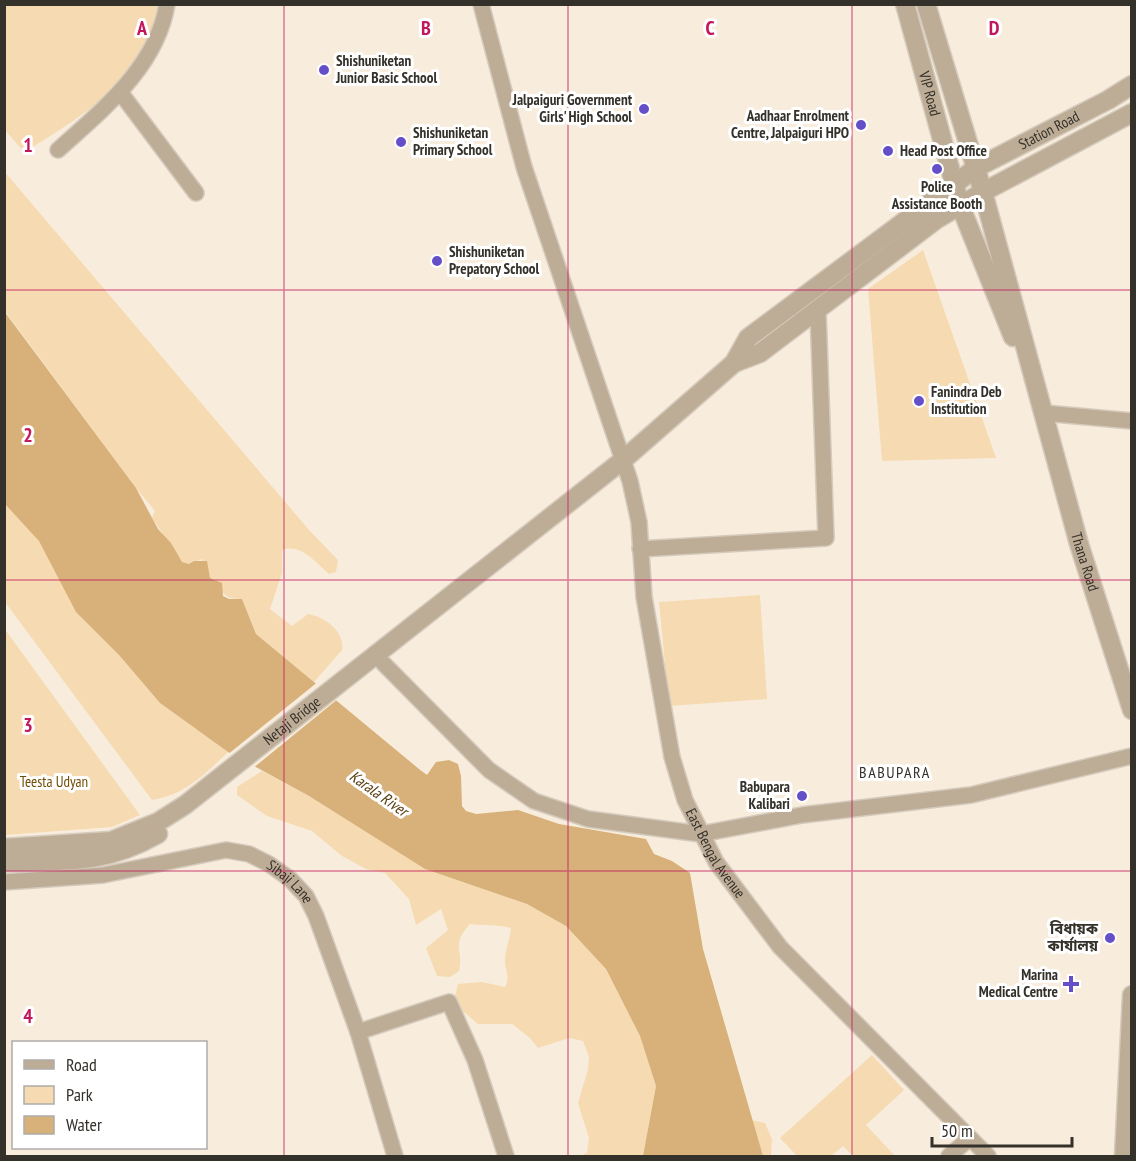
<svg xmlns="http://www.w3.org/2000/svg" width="1136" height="1161" viewBox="0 0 1136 1161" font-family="'PT Sans Narrow','Noto Sans Bengali',sans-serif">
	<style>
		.green { fill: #f6dab2 }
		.water { fill: #d7b179 }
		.pier { fill: #f8eddd }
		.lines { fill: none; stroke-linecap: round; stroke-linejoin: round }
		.minor-casing { stroke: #d5cbbd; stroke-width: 18 }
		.tertiary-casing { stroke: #d5cbbd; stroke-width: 21 }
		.minor { stroke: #bead96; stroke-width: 15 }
		.tertiary { stroke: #bead96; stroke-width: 18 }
		.grid { fill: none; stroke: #c2185b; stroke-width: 1.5; stroke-opacity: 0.55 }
		.poi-dot { fill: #654fc8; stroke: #fff; stroke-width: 2 }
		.labels { text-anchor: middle; stroke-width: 6; stroke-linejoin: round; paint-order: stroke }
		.poi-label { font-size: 15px; font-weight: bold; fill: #34302a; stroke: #fff; text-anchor: start }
		.street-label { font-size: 15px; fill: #34302a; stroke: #fff }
		.park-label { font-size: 15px; fill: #724d04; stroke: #fff }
		.neighbourhood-label { font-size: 16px; letter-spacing: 1.5px; fill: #34302a; stroke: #fff }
		.water-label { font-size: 16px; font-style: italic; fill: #5b4014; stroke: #fff }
		.grid-label { font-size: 20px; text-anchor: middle; font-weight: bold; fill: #c2185b; stroke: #fff; stroke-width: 6; stroke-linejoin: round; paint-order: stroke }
	</style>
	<rect width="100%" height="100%" fill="#f8eddd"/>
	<g class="green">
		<path d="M 4,5 L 160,5 C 158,13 157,23 154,31 C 131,86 73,123 24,152 L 5,130 Z"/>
		<path d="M 4,171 L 309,530 L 338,560 L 336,572 L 329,574 C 316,563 301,543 282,550 L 282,573 L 270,609 L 292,626 L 308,614 C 325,617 345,631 342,650 L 314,682 L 256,634 L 242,599 C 224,599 224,594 216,580 L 210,578 L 202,559 L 189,564 L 182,562 L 152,518 L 155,511 L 136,488 L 5,311 Z"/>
		<polygon points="923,250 996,458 882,461 868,289"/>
		<path d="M 4,489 L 115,634 L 119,655 L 160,703 L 228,752 C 205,774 185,795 152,800 L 5,602 Z"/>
		<polygon points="760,595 767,699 669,706 659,602"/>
		<polygon points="4,628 140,815 112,827 5,835"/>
		<path d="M 262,771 L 309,796 L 425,869 L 527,904 L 566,926 L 606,969 L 640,1036 L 656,1086 L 643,1156 L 580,1156 L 587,1153 L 589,1138 L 578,1103 L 588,1069 L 589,1057 L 583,1041 L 569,1038 L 538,1048 L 530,1038 L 512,1024 L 478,1024 L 457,1006 L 454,1000 L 458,984 L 482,982 L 505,987 C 511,976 504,969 505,958 C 506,948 510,939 511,928 C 496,924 485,926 470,924 C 450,946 464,949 459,971 L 450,977 L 437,976 L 426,948 L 448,930 L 441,909 L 416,925 L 409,899 L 385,873 L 366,869 L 342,856 L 312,831 L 267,816 L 237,795 L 237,787 Z"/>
		<polygon points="872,1055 904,1090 866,1125 895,1156 853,1156 843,1146 831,1156 797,1156 780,1138"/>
		<polygon points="751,1120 765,1123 772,1139 771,1156 763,1156"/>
	</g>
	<polygon class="water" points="4,311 136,488 158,529 171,543 182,562 189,564 194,561 207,561 210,578 222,583 223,596 229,599 242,599 256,634 419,769 427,775 436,762 449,760 458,764 461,776 462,806 466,811 476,814 518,810 559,824 646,839 654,854 672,861 690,873 703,949 763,1156 643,1156 656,1086 640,1036 606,969 566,926 527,904 425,869 309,796 228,752 160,703 119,655 76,612 39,541 5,504"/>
	<polygon class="pier" points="319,681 339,698 252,769 227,755"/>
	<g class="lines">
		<g class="minor-casing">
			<g id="minor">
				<path id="s1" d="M 481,4 L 524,167 L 630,481 L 639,522 L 644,597 L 672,757 L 685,800 L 716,862 L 780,947 L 988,1156"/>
				<polyline points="120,92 196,193"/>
				<path d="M 58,150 C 102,110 157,67 167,4"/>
				<polyline points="1044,413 1132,421"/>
				<polyline points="640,549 826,538 818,311"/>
				<polyline points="383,663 489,770 534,801 588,819 701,834 802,815 971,795 1132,756"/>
				<path id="s2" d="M 4,882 L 103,875 L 226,850 L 249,854 L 269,864 L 290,879 L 306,896 L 316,916 L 358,1032 L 395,1156"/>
				<polyline points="358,1032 449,1002 475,1060 506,1156"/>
				<polyline points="949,1156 970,1138"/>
			</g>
		</g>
		<g class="tertiary-casing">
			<g id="tertiary">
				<path id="s3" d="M 905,4 L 960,205 L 1013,337"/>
				<path id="s4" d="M 926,4 L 983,192 L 1079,544 L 1132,710"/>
				<polyline points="734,363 760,353 937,219 983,192 1132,113"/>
				<path id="s5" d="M 4,848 L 111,841 L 158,822 L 185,805 L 623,460 L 734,363 L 748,338 L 976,168 L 1108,100 L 1132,85"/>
				<path d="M 4,862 C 65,861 104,865 158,834"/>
				<polyline points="1124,1156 1132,995"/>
			</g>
		</g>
		<use href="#minor" class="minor"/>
		<use href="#tertiary" class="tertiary"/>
	</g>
	<path class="grid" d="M 284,4 L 284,1156M 568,4 L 568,1156M 852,4 L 852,1156M 4,290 L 1132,290M 4,580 L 1132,580M 4,871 L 1132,871"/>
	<g class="poi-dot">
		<circle cx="324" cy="70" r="6"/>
		<circle cx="644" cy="109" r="6"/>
		<circle cx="861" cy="125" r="6"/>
		<circle cx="401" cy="142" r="6"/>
		<circle cx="888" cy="151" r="6"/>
		<circle cx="937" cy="169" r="6"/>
		<circle cx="437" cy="261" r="6"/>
		<circle cx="919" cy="401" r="6"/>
		<circle cx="802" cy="796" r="6"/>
		<circle cx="1110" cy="938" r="6"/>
		<path d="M1068 975h6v6h6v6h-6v6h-6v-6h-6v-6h6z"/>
	</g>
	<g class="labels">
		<g class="poi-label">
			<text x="336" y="66">Shishuniketan<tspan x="336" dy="17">Junior Basic School</tspan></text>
			<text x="632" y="105" text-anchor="end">Jalpaiguri Government<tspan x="632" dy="17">Girls' High School</tspan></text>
			<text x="849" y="121" text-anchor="end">Aadhaar Enrolment<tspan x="849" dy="17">Centre, Jalpaiguri HPO</tspan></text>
			<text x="413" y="138">Shishuniketan<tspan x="413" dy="17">Primary School</tspan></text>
			<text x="900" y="156">Head Post Office</text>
			<text x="937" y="192" text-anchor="middle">Police<tspan x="937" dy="17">Assistance Booth</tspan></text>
			<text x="449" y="257">Shishuniketan<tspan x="449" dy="17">Prepatory School</tspan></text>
			<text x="931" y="397">Fanindra Deb<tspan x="931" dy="17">Institution</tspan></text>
			<text x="790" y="792" text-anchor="end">Babupara<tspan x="790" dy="17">Kalibari</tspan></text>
			<text x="1098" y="934" text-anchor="end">বিধায়ক<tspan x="1098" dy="17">কার্যালয়</tspan></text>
			<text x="1058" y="980" text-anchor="end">Marina<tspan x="1058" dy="17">Medical Centre</tspan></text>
		</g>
		<g class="street-label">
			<text dy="5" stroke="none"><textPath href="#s3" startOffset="93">VIP Road</textPath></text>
			<text dy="5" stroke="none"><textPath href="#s5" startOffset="1290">Station Road</textPath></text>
			<text dy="5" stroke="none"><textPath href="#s4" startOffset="580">Thana Road</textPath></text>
			<text dy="5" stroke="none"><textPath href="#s5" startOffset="326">Netaji Bridge</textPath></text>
			<text dy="5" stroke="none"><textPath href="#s1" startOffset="886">East Bengal Avenue</textPath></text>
			<text dy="5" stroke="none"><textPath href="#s2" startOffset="298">Sibaji Lane</textPath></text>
		</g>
		<g class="park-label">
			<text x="54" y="787">Teesta Udyan</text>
		</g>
		<g class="neighbourhood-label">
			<text x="895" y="778">BABUPARA</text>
		</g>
		<g class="water-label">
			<text transform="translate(379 793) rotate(35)" y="6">Karala River</text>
		</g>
	</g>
	<g class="grid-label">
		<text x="142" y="35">A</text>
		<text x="426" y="35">B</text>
		<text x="710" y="35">C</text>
		<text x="994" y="35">D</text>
		<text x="28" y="152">1</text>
		<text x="28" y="442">2</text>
		<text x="28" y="732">3</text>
		<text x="28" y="1023">4</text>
	</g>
	<rect width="1136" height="1161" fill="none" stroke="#34302a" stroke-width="12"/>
	<rect x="12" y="1041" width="195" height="108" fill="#ffffff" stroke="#aeacaa" stroke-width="1.5"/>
	<rect x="24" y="1060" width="30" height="9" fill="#bead96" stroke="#aeacaa" stroke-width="1.5"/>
	<text x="66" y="1071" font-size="18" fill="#34302a">Road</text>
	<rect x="24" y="1086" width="30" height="18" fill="#f6dab2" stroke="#aeacaa" stroke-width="1.5"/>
	<text x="66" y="1101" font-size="18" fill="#34302a">Park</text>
	<rect x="24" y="1116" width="30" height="18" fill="#d7b179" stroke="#aeacaa" stroke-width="1.5"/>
	<text x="66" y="1131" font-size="18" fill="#34302a">Water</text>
	<path d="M932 1137v9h140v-9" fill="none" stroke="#34302a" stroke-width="3"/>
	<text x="941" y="1137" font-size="18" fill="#34302a" stroke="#ffffff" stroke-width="4.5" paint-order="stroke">50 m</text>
</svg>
